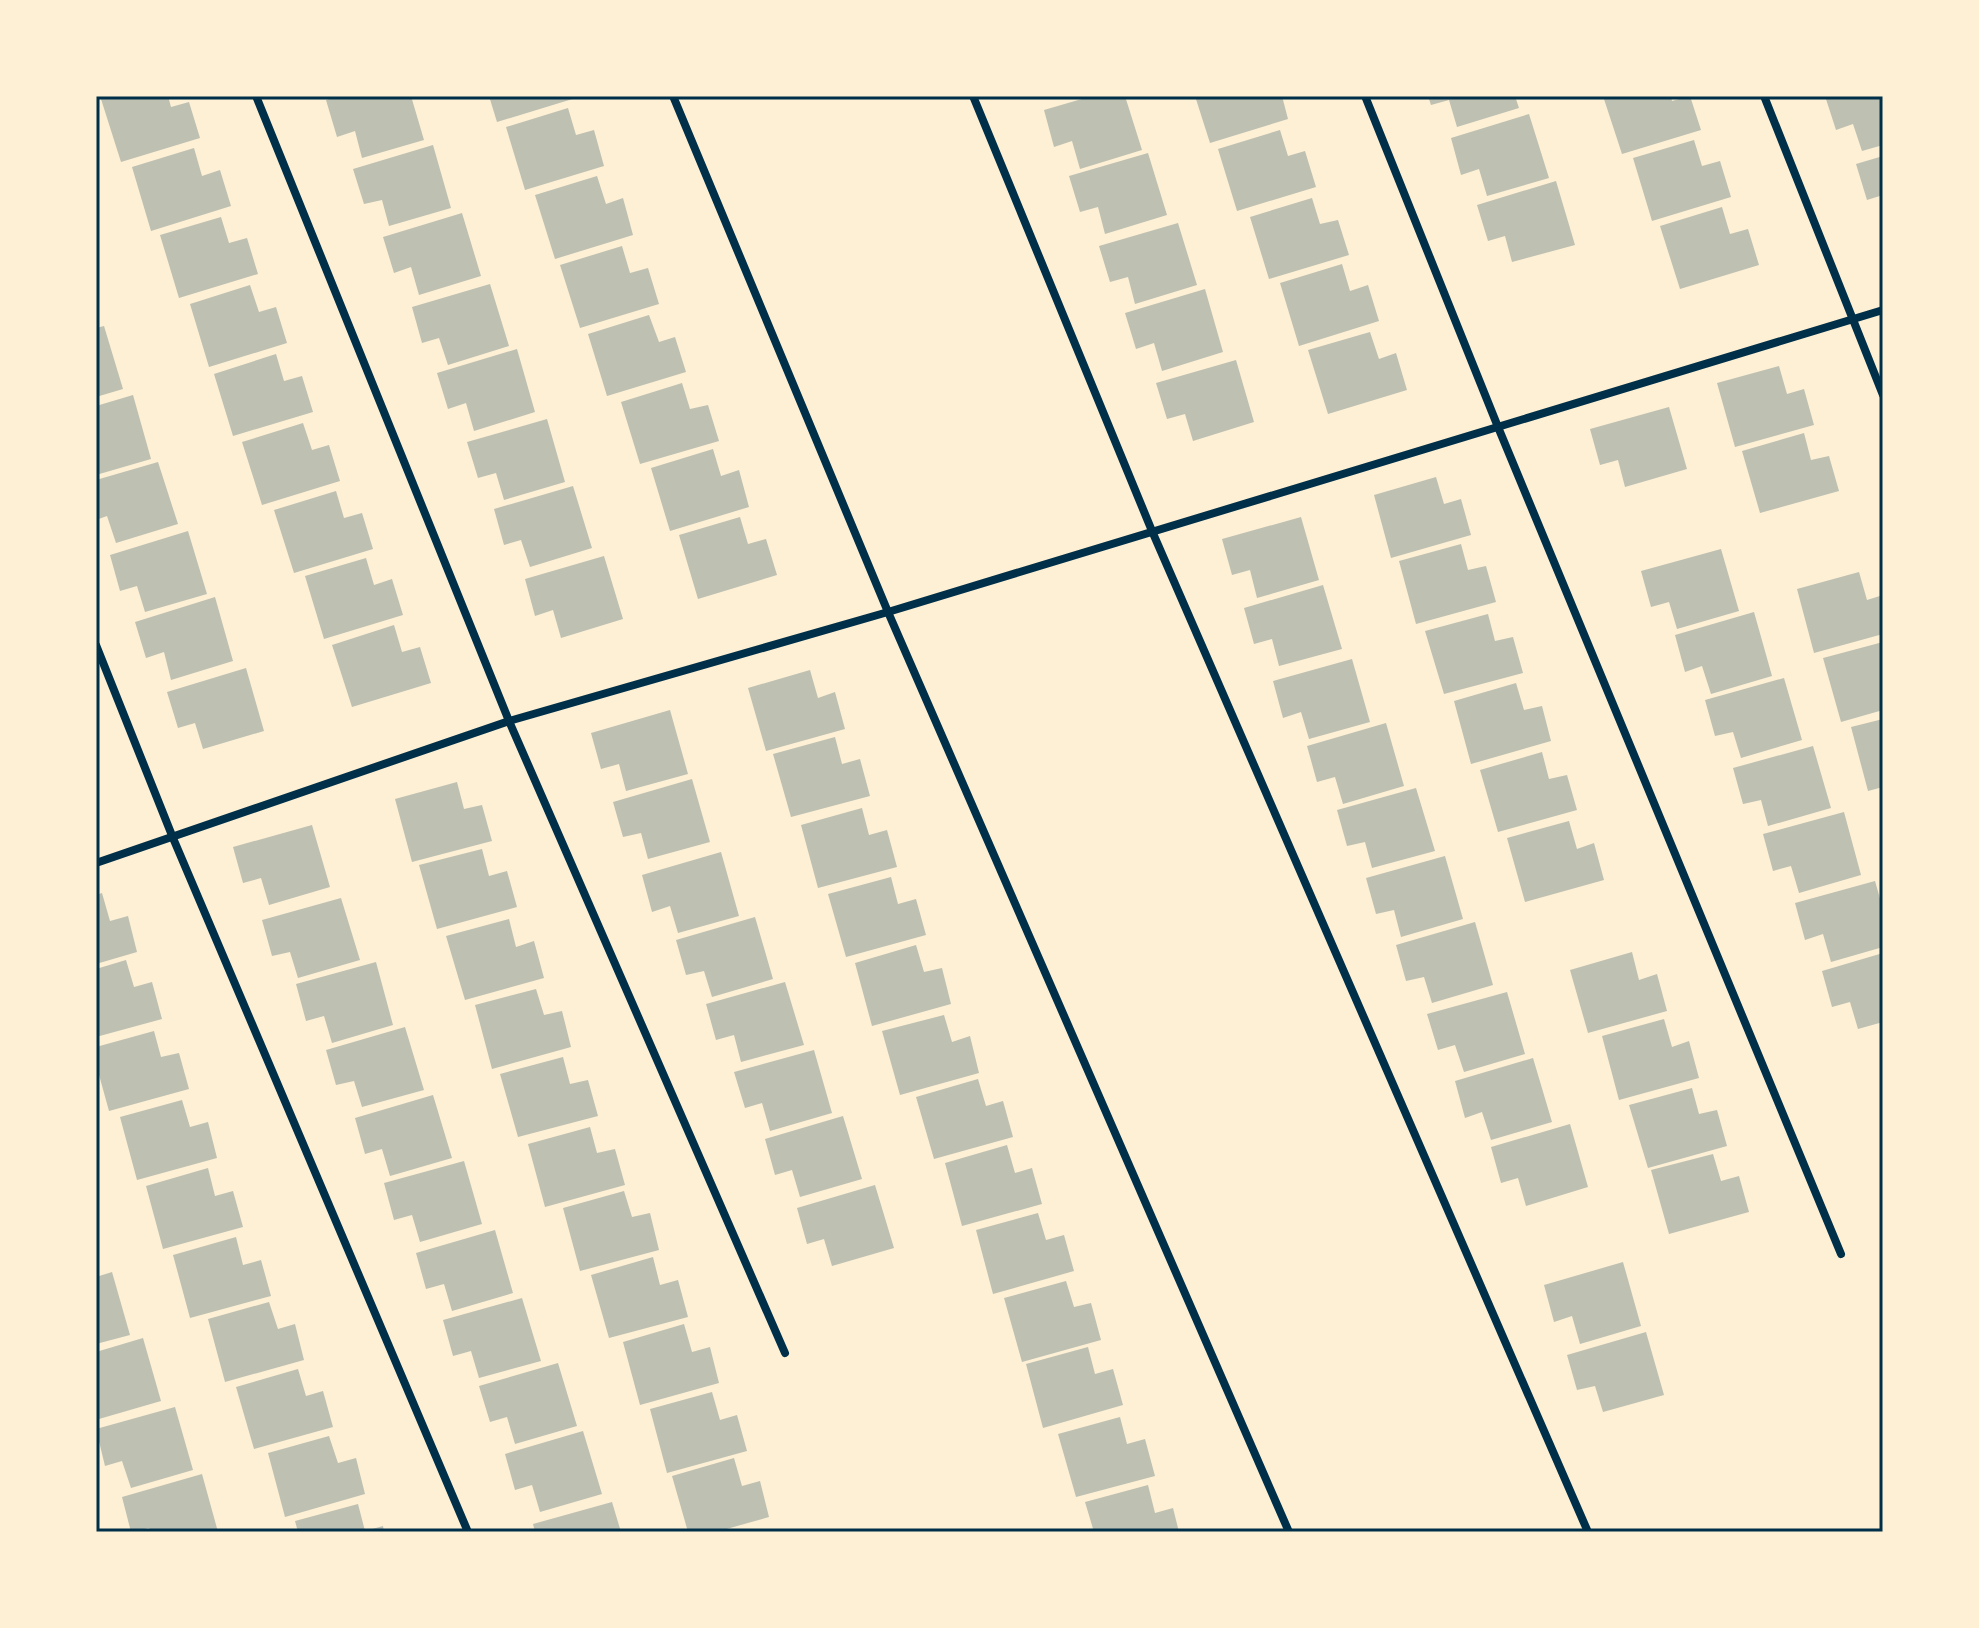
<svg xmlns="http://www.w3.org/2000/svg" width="1979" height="1628" viewBox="0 0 1979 1628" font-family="'Fira Sans',sans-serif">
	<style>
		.building { fill: #bec0b2 }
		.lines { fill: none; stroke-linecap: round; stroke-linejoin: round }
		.minor { stroke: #003049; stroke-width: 8 }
		.neatline { fill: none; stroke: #003049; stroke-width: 3 }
	</style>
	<rect width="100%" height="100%" fill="#fdf0d5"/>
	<g class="building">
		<polygon points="110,96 168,96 171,107 189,102 200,138 121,162 101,99"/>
		<polygon points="340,96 411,96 424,140 362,158 355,131 337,137 326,100"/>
		<polygon points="489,96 579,96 579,97 497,122"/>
		<polygon points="1092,96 1125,96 1142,150 1080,169 1072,141 1054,147 1044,110"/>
		<polygon points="1195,96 1282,96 1288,119 1210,143"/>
		<polygon points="1428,96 1515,96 1519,108 1457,127 1449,100 1431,105"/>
		<polygon points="1603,96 1671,96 1672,101 1690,96 1701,130 1622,154"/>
		<polygon points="1825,96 1883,96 1883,145 1862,151 1853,124 1836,130"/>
		<polygon points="568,108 576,135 594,130 604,166 525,190 506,127"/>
		<polygon points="1529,114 1549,178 1487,196 1479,169 1461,175 1451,138"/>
		<polygon points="1280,130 1288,156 1305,151 1316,187 1237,211 1218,149"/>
		<polygon points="1694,140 1702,166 1720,161 1731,197 1652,221 1633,158"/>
		<polygon points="433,145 451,208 389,226 382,200 364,204 353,169"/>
		<polygon points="194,148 202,176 220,170 231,206 151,231 132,167"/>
		<polygon points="1148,153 1167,215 1105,234 1098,207 1080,212 1069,176"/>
		<polygon points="1883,156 1883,195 1867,200 1856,164"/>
		<polygon points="597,176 606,204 623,198 633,235 555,259 535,195"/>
		<polygon points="1556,181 1575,245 1512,262 1505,236 1488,241 1477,205"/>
		<polygon points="1312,198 1320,224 1338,220 1349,255 1269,279 1250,217"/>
		<polygon points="1722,207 1730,234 1748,229 1759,265 1680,289 1660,226"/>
		<polygon points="462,213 481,276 419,295 411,267 394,273 383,237"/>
		<polygon points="221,217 229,243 247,238 258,274 179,298 160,235"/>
		<polygon points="1178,223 1197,285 1135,304 1128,277 1110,282 1099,246"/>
		<polygon points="622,246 630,273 648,268 659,304 580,328 560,265"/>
		<polygon points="1342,264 1350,291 1368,285 1379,321 1299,346 1280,283"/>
		<polygon points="490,284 509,346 448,365 439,338 422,343 412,307"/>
		<polygon points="250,285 259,312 276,307 287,343 209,367 190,304"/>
		<polygon points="1205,289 1223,352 1162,371 1154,343 1136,349 1125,313"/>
		<polygon points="649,315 659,342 675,337 686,372 607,396 588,334"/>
		<polygon points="104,326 123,389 96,397 96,328"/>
		<polygon points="1370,332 1379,359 1396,353 1407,390 1328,414 1308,350"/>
		<polygon points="517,349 535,412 474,431 466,403 448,409 437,373"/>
		<polygon points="276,354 284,381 302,376 313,412 233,436 214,374"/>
		<polygon points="1236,360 1254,422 1193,441 1185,414 1167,419 1156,383"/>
		<polygon points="1779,366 1787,394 1804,389 1814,425 1735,447 1717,383"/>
		<polygon points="682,383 690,409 708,405 719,441 640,464 621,402"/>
		<polygon points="133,395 151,459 96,475 96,406"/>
		<polygon points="1669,407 1687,469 1625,487 1618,460 1600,465 1590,429"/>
		<polygon points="547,419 565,482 504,500 496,473 478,478 467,442"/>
		<polygon points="303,423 312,450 329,445 340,481 262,505 242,442"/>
		<polygon points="1804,433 1811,460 1829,456 1839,491 1760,513 1742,451"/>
		<polygon points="713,449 721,476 739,470 749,507 670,531 651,468"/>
		<polygon points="158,462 178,524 116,543 107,516 96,520 96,480"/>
		<polygon points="1436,477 1444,504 1461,499 1471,535 1391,558 1374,495"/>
		<polygon points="573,486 592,548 530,567 521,540 504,545 494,509"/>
		<polygon points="336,491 344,518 362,513 373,549 294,573 274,510"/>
		<polygon points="740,517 748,544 766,539 777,575 698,599 679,535"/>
		<polygon points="1301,517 1319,580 1257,598 1250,570 1232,575 1222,539"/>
		<polygon points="188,531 207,594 145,612 137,586 120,591 110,555"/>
		<polygon points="1461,544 1468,570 1486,566 1496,602 1416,624 1399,561"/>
		<polygon points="1721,549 1739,611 1677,629 1669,602 1651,607 1641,571"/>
		<polygon points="604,556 623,619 561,638 553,610 535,616 525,579"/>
		<polygon points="366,558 374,585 392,579 403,615 324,639 305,576"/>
		<polygon points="1859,572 1867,600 1883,595 1883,634 1814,653 1797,589"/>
		<polygon points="1323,585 1342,649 1279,666 1272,639 1254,644 1244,608"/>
		<polygon points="215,597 233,661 171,680 164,652 146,658 135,622"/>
		<polygon points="1754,612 1772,676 1711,694 1702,666 1685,672 1675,635"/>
		<polygon points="1488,614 1495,641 1513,637 1523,673 1444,694 1425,631"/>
		<polygon points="394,625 402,652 420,647 431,683 352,707 332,645"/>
		<polygon points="1883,642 1883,710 1841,722 1823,658"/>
		<polygon points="1352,659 1370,722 1309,739 1301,712 1283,718 1273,681"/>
		<polygon points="246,668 264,731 203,749 195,723 178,728 167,692"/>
		<polygon points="810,670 818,698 835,692 845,729 766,751 748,688"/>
		<polygon points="1784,678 1802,740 1741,758 1733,732 1715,736 1705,700"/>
		<polygon points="1516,683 1524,710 1542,706 1551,741 1471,764 1454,701"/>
		<polygon points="670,710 688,774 626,791 619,764 601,769 591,733"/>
		<polygon points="1883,719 1883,787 1868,791 1851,727"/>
		<polygon points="1386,723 1404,786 1343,804 1335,777 1317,782 1307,746"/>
		<polygon points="835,737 842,764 860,759 870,796 791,817 773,754"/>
		<polygon points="1813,746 1831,808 1768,826 1761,800 1743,804 1733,768"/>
		<polygon points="1542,752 1549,779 1567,775 1577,810 1498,832 1480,770"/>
		<polygon points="692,779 710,842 648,859 641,833 623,837 613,802"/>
		<polygon points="457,782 464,809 482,805 492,841 412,862 395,799"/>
		<polygon points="1416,788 1435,851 1372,868 1365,842 1347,846 1337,810"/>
		<polygon points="862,808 869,835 887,830 897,867 818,888 801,825"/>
		<polygon points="1844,812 1861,875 1799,893 1791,866 1773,871 1763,834"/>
		<polygon points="1569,821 1577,849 1594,843 1604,880 1525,902 1507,838"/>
		<polygon points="312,825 330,887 269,905 261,878 243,883 233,847"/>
		<polygon points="482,849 489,876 507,871 517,907 437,929 419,865"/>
		<polygon points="721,852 739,916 678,933 670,906 652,912 642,875"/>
		<polygon points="1445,856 1463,919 1401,937 1394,910 1376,914 1366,878"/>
		<polygon points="891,877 898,904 916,899 926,935 846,957 828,894"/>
		<polygon points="1875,881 1883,909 1883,947 1831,962 1823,934 1805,940 1795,903"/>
		<polygon points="102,893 110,921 128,916 137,952 96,964 96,895"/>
		<polygon points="341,898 360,960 298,978 290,952 272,956 262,920"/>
		<polygon points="755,917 773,979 712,997 704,971 686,975 676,940"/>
		<polygon points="509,919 516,947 534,941 544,978 465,1000 446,936"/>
		<polygon points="1475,922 1493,985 1432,1003 1424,977 1406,981 1396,945"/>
		<polygon points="916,945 924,972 942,968 951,1004 872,1026 855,963"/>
		<polygon points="1632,952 1639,980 1657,974 1667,1011 1588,1033 1570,970"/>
		<polygon points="1883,953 1883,1022 1858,1029 1850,1002 1832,1007 1822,971"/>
		<polygon points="126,960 134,987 152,982 162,1019 96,1037 96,969"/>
		<polygon points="376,962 393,1025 332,1043 324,1016 306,1021 296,984"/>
		<polygon points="785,982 804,1045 741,1062 734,1035 716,1040 706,1004"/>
		<polygon points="536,989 544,1015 562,1011 571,1047 492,1069 475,1005"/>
		<polygon points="1507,992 1525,1054 1464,1072 1455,1045 1438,1050 1427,1014"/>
		<polygon points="944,1015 952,1042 970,1036 979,1073 900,1095 882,1031"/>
		<polygon points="1664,1019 1672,1047 1689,1041 1699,1078 1619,1100 1602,1036"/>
		<polygon points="405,1027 424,1090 362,1107 354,1081 336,1085 326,1050"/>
		<polygon points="154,1031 161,1057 179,1053 189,1089 109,1111 96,1064 96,1047"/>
		<polygon points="814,1050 832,1113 770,1131 762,1103 745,1108 734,1072"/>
		<polygon points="563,1057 570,1084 588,1080 598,1116 518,1137 500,1074"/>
		<polygon points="1533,1058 1552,1122 1491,1140 1482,1112 1465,1118 1455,1081"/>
		<polygon points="978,1079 986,1106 1003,1101 1013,1137 934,1159 916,1097"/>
		<polygon points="1692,1088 1699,1114 1717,1110 1727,1146 1648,1168 1629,1105"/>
		<polygon points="433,1095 452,1158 390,1176 382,1149 365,1154 355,1118"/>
		<polygon points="182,1100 190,1127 208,1122 217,1158 137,1180 120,1117"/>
		<polygon points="843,1116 862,1179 800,1197 792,1170 775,1175 765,1139"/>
		<polygon points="1570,1124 1588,1187 1526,1206 1518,1178 1501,1183 1491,1147"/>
		<polygon points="590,1127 597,1153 615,1149 625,1185 545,1207 528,1144"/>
		<polygon points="1007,1145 1015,1173 1032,1168 1042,1204 962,1226 945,1163"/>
		<polygon points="1713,1154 1721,1181 1739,1176 1749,1212 1669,1234 1651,1170"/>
		<polygon points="464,1161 482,1224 420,1242 412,1215 394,1220 384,1183"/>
		<polygon points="208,1168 215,1196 233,1191 243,1227 163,1249 146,1186"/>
		<polygon points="875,1185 894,1248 832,1266 824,1239 807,1244 797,1208"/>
		<polygon points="624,1191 632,1217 650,1213 659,1250 580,1271 563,1208"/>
		<polygon points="1038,1213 1046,1240 1064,1235 1074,1271 993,1294 976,1230"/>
		<polygon points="495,1230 513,1293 452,1311 444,1284 426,1289 416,1253"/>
		<polygon points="236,1237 243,1265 261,1260 271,1296 190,1318 173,1255"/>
		<polygon points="653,1257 660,1285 678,1280 688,1317 609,1338 591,1275"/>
		<polygon points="1623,1262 1641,1326 1580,1344 1572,1316 1554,1322 1544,1285"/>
		<polygon points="112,1272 130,1335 96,1344 96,1277"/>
		<polygon points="1066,1281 1074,1307 1091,1303 1101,1340 1022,1362 1004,1298"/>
		<polygon points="522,1298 541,1361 479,1378 471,1351 453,1356 443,1320"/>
		<polygon points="269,1302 278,1329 295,1324 304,1360 225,1382 208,1319"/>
		<polygon points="684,1324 692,1352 710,1347 719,1383 640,1405 623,1342"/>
		<polygon points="1646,1332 1664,1395 1603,1412 1595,1386 1577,1390 1567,1355"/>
		<polygon points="143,1338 161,1401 99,1419 96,1410 96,1352"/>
		<polygon points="1088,1347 1095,1374 1113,1369 1123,1405 1043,1428 1026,1364"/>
		<polygon points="558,1363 577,1426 515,1444 507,1417 490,1422 479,1386"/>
		<polygon points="298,1369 306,1396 323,1391 333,1427 254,1449 236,1387"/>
		<polygon points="712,1392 720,1420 737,1415 747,1451 667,1473 650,1409"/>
		<polygon points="175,1407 193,1470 131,1488 122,1461 105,1466 96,1429"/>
		<polygon points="1120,1417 1127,1444 1145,1439 1155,1476 1076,1497 1058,1434"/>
		<polygon points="583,1431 602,1494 540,1512 532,1485 515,1490 505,1454"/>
		<polygon points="329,1436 338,1463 356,1458 365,1494 285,1517 268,1453"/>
		<polygon points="734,1458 742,1486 760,1481 769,1517 716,1532 688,1532 672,1476"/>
		<polygon points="202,1474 218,1532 151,1532 149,1528 131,1532 122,1497"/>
		<polygon points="1148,1485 1155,1513 1173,1508 1179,1532 1094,1532 1085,1502"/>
		<polygon points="612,1502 621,1532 535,1532 533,1524"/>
		<polygon points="358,1504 365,1531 383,1526 384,1532 298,1532 295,1521"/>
	</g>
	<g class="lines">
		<g class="minor">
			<polyline points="256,96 509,721 785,1353"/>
			<polyline points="673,96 888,612 1289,1532"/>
			<polyline points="973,96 1152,531 1588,1532"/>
			<polyline points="1365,96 1498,427 1841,1254"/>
			<polyline points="1764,96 1883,395"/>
			<polyline points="96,645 173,838 468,1532"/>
			<polyline points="96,863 509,721 888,612 1883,310"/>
		</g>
	</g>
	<rect width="1979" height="1628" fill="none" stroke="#fdf0d5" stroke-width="196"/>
	<rect x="98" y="98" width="1783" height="1432" class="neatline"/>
</svg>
